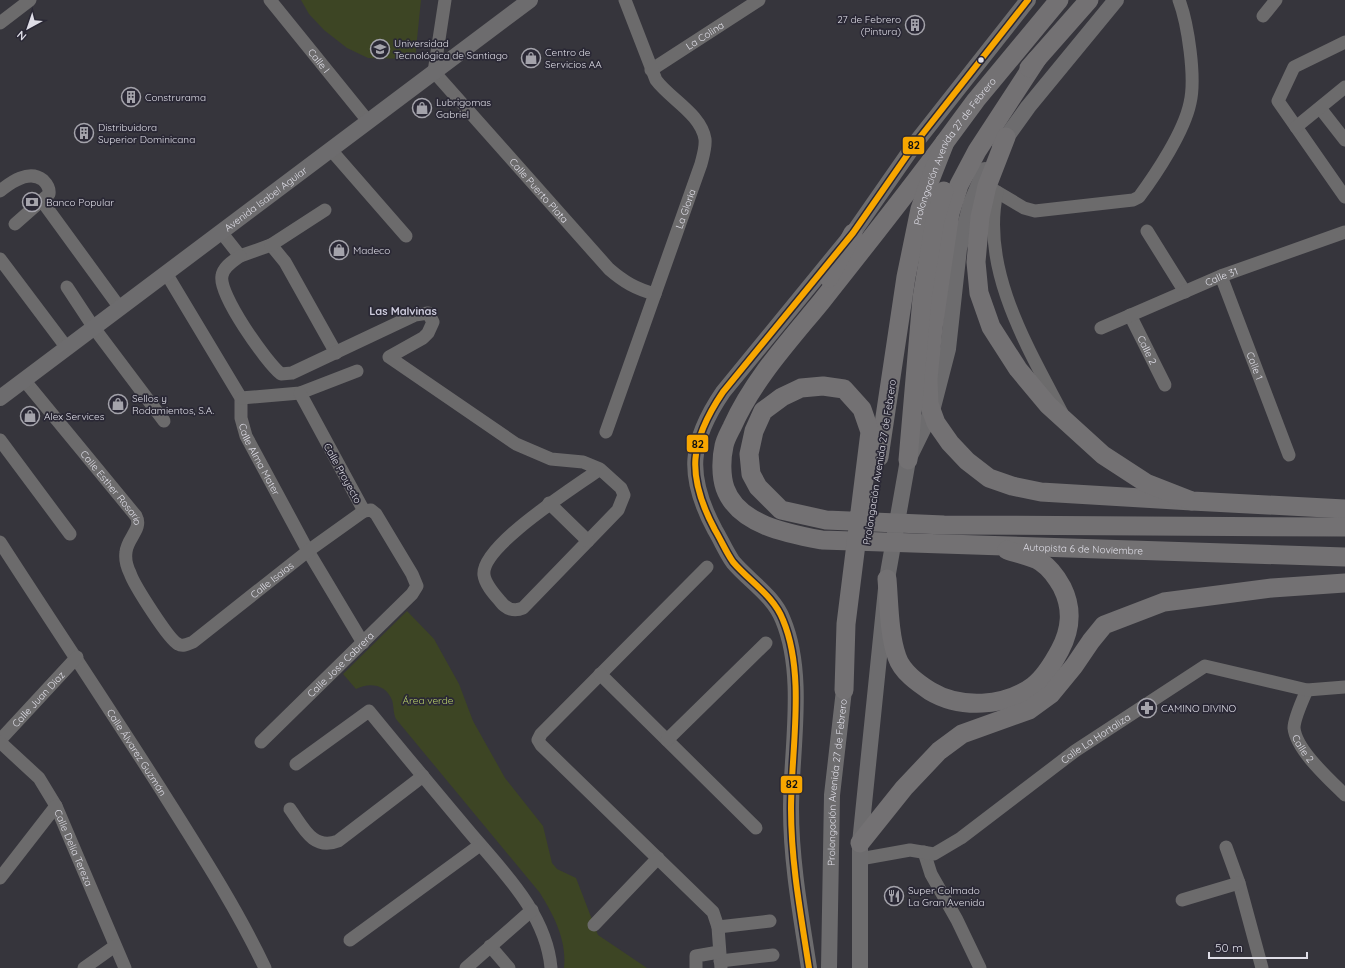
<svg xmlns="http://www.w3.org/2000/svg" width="1345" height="968" viewBox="0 0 1345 968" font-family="Quicksand,sans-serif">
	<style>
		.green { fill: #3d4524 }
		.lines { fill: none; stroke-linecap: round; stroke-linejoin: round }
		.minor { stroke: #6c6b6c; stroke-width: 13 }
		.major { stroke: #6d6c6e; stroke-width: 16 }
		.highway { stroke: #737173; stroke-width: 19 }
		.bus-1-casing { stroke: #2a2835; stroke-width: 9 }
		.bus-1 { stroke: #f7a600; stroke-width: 6 }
		.bus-dot { fill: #dfdee7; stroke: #2a2835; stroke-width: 1.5 }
		.labels { text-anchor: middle; stroke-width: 3.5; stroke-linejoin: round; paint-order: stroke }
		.poi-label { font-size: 10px; fill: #dfdee7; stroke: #2a2835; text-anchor: start }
		.street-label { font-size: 10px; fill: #dfdee7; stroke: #2a2835 }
		.park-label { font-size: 10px; fill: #b7cf69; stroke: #2a2835 }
		.neighbourhood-label { font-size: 11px; font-weight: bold; fill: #cfcdde; stroke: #2a2835 }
		.line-badge { stroke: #2a2835; stroke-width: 1.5 }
		.pale-badge-label { font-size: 11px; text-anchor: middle; font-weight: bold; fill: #111 }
	</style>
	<rect width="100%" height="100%" fill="#36353c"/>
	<g class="green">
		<polygon points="301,0 421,0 415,59 368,58 347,48 324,30 309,14"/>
		<path d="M 407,611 L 434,639 L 459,684 L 473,721 L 505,778 L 543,826 L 552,863 L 557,869 L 576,878 L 598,935 L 647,968 L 564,968 C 567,940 554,916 540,893 L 396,719 C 393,713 394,706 392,700 C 386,684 369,682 356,689 L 343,674 Z"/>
	</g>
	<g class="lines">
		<g class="minor">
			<path id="s1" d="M 270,0 L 368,121"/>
			<path id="s2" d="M 445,0 L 434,72 L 609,269 C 624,282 636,289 655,294"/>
			<polyline points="1263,16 1276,0"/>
			<polyline points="0,23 30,0"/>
			<polyline points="1345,42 1294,67 1278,101 1345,197"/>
			<path id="s3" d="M 651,70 L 759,0"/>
			<polyline points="1320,108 1345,140"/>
			<polyline points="1296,127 1345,87"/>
			<polyline points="331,150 406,236"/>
			<path d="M 987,186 L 1024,208 L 1035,211 L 1133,200 L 1139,197 C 1156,174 1184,132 1190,103 C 1196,78 1188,24 1179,0"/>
			<path d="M 0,191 C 11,182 29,169 43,180 C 47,184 50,188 49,194 L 15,224"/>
			<path d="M 997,192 C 980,269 1028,348 1062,413"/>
			<polyline points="42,201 120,308"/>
			<polyline points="1147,231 1185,292"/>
			<polyline points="221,232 240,256 271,245 285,262 336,353"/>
			<polyline points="271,245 325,210"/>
			<path d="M 240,256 C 233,261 223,267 222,276 C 218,294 266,362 281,374 L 292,373 L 415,315 L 428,313 L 433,322 L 428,333 L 423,338 L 389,357 L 516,444 L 551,459 L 583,462 L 600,469 C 577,486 480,546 484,575 C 485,584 494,594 500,601 C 506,609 514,612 523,608 L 618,510 L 624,495 L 621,488 L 600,469"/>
			<polyline points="0,259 67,348"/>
			<path id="s4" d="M 166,273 L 241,398 L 241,418 L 246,436 L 308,551 L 363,643"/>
			<path id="s5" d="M 1221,276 L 1289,455"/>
			<polyline points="67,287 94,328 164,421"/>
			<path id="s6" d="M 1130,315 L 1165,385"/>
			<path id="s7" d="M 1101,328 L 1221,276 L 1345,232"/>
			<path id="s8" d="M 24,380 L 136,516 C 143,529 127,538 126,552 C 125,559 127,567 130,573 C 134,585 169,640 178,644 C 183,647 188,644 193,642 L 308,551 L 364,511"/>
			<polyline points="241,398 300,393 357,371"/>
			<path id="s9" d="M 606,432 L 701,164 C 703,156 706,147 705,139 C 701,114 670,99 656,80 L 625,0"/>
			<polyline points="0,440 70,534"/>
			<polyline points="549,503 588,541"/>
			<path id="s10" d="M 0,542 C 53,624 107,705 160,788 C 197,847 235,905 265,968"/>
			<polyline points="707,567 541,734 538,740 541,745 713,912 718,927 721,968"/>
			<polyline points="600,674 756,828"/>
			<path id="s11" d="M 1307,690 C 1303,699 1294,719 1294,728 C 1296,750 1330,780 1345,795"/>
			<path id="s12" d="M 0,740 L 77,657"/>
			<polyline points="667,740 766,643"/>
			<path id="s13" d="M 0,742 L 39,778 L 56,806 L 125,968"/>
			<path id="s14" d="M 261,742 L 412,594 L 417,586 L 412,574 L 376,514 L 371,510 L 364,511 L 300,393"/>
			<path d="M 296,764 L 369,711 C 400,749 431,786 462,823 C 497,866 546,910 551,968"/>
			<path d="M 290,809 C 303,827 313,851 338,841 L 423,776"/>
			<polyline points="1226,847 1239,883 1262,968"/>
			<polyline points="924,852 931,874 957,920 980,968"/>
			<path id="s15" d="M 860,859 L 910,850 L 934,854 L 961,838 L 1075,751 L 1205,666 L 1307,690 L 1345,687"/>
			<polyline points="0,878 56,806"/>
			<polyline points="1182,900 1239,883"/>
			<polyline points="594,925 658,858"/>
			<polyline points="718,927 770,921"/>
			<polyline points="350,940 480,845"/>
			<polyline points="490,946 509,968"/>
			<polyline points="720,961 773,955"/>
			<polyline points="84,968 115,946"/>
			<polyline points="466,968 532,910"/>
			<polyline points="696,968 696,956 719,952"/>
		</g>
		<g class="major">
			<polyline points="1000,146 1028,107 1116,0"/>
			<path id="s16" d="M 0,398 L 530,0"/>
			<path d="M 809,968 C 801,916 791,862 791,809 C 791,750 806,675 783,620 C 774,596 749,581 733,562 C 726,552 721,540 715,530 C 686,476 689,442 723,392 L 853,233 L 917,141 L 1028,0"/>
			<path id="s17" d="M 829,968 L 832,795 L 844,690"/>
			<polyline points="860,968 860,843 887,579 908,460 932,411 948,349 959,249 971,203 985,170"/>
		</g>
		<g class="highway">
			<polyline points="1037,59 977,151 959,185 950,213 933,328 928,379 929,404 936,423 950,443 967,461 989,478 1012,486 1041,492 1192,501"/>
			<polyline points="1029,68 1089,0"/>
			<polyline points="1006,137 987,186 980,217 976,262 979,293 991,327 1018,369 1048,405 1103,455 1146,483 1192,501 1345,509"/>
			<path id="s18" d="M 945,142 C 905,196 863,249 821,302 C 789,341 753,380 732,427 C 729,433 725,440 724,446 C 721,459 721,476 725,488 C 738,525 789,534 822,540 L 1345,557"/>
			<polyline points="829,278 853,233"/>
			<path id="s19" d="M 879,457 L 906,277 L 920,209 L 930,180 L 945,142 L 976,100 L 1059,0"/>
			<polyline points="908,460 922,298 935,220 944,191"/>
			<path d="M 887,579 C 889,603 889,635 897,657 C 902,672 918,683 930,691 C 960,709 1005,707 1033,686 C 1045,677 1053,663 1060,650 C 1071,629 1073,609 1062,587 C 1057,578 1050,568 1041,562 C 1032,556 1017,554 1007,550"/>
			<polyline points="844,690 846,624 870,432 862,409 844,389 823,386 801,388 782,397 763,411 754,431 749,454 751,474 758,487 781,510 826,520 944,525 1345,527"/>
			<polyline points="860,843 904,788 939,751 962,734 1029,710 1051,694 1074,666 1091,641 1104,625 1164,602 1272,588 1345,583"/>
		</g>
		<g class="bus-1-casing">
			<path id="bus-1" d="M 809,968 C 801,916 791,862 791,809 C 791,750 806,675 783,620 C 774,596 749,581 733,562 C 726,552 721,540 715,530 C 686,476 689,442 723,392 L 853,233 L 917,141 L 1028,0"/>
		</g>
		<use href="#bus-1" class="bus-1"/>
	</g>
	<defs>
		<g id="building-ring" transform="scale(1)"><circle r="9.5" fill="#2a2835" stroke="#a4a3ab" stroke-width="1.5"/><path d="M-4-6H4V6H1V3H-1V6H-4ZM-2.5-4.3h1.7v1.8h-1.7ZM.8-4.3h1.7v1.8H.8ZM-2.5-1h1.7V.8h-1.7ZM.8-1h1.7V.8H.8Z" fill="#a4a3ab"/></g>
		<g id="university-ring" transform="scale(1)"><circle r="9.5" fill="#2a2835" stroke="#a4a3ab" stroke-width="1.5"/><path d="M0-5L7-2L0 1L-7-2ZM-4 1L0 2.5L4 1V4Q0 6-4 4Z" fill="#a4a3ab"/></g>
		<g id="shop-ring" transform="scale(1)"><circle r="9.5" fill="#2a2835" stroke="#a4a3ab" stroke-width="1.5"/><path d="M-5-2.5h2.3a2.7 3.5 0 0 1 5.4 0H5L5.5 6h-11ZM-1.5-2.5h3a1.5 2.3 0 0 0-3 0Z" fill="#a4a3ab"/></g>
		<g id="bank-ring" transform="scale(1)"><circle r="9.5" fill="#2a2835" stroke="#a4a3ab" stroke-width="1.5"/><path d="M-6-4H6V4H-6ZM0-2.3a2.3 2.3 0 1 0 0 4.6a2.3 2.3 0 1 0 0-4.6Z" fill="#a4a3ab"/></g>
		<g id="pharmacy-ring" transform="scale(1)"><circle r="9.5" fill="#2a2835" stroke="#a4a3ab" stroke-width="1.5"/><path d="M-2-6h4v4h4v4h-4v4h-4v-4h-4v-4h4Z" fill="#a4a3ab"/></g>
		<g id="restaurant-ring" transform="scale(1)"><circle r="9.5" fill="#2a2835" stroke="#a4a3ab" stroke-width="1.5"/><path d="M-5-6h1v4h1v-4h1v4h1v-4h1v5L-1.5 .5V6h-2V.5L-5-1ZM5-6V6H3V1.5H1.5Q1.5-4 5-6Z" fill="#a4a3ab"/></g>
	</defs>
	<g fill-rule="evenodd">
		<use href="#building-ring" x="915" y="25"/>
		<use href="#university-ring" x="380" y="49"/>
		<use href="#shop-ring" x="531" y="58"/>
		<use href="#building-ring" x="131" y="97"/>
		<use href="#shop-ring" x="422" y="108"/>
		<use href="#building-ring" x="84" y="133"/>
		<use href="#bank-ring" x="32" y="202"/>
		<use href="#shop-ring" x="339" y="250"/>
		<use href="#shop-ring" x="118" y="404"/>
		<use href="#shop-ring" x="30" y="416"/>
		<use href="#pharmacy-ring" x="1147" y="708"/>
		<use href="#restaurant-ring" x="894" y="896"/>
	</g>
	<circle class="bus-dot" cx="981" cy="60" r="3.5"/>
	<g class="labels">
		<g class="poi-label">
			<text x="901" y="23" text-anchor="end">27 de Febrero<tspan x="901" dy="12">(Pintura)</tspan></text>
			<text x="394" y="47">Universidad<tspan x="394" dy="12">Tecnológica de Santiago</tspan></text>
			<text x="545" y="56">Centro de<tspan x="545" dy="12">Servicios AA</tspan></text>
			<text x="145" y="101">Construrama</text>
			<text x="436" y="106">Lubrigomas<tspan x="436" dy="12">Gabriel</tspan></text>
			<text x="98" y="131">Distribuidora<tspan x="98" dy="12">Superior Dominicana</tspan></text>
			<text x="46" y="206">Banco Popular</text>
			<text x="353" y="254">Madeco</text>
			<text x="132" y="402">Sellos y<tspan x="132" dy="12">Rodamientos, S.A.</tspan></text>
			<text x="44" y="420">Alex Services</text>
			<text x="1161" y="712">CAMINO DIVINO</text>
			<text x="908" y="894">Super Colmado<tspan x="908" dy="12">La Gran Avenida</tspan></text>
		</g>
		<g class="street-label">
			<text dy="4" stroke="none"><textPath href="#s3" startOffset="64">La Colina</textPath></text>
			<text dy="4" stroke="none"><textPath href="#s1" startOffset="78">Calle I</textPath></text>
			<text dy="4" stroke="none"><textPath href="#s19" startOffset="319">Prolongación Avenida 27 de Febrero</textPath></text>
			<text dy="4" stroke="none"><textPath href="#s2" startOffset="231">Calle Puerto Plata</textPath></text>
			<text dy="4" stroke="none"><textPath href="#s16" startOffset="332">Avenida Isabel Aguiar</textPath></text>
			<text dy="4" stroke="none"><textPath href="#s9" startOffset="237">La Gloria</textPath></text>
			<text dy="4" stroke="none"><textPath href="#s7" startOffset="131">Calle 31</textPath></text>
			<text dy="4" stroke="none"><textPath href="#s6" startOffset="39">Calle 2</textPath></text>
			<text dy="4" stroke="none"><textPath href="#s5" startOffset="96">Calle 1</textPath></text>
			<text dy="4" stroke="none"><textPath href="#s4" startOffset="211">Calle Alma Mater</textPath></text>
			<text transform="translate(879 462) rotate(-81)" y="4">Prolongación Avenida 27 de Febrero</text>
			<text transform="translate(343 473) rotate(61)" y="4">Calle Proyecto</text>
			<text dy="4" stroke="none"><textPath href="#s8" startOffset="139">Calle Esther Rosario</textPath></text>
			<text dy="4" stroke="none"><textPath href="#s18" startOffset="796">Autopista 6 de Noviembre</textPath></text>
			<text dy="4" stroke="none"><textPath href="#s8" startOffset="439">Calle Isaias</textPath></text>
			<text dy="4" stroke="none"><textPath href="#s14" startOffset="111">Calle Jose Cabrera</textPath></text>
			<text dy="4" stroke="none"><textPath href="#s12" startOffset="56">Calle Juan Diaz</textPath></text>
			<text dy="4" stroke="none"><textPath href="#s15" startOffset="274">Calle La Hortaliza</textPath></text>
			<text dy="4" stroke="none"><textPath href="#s11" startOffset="63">Calle 2</textPath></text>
			<text dy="4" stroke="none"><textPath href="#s10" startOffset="251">Calle Álvarez Guzmán</textPath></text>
			<text dy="4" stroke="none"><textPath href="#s17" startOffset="186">Prolongación Avenida 27 de Febrero</textPath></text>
			<text dy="4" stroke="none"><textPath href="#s13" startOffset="131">Calle Delia Tereza</textPath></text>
		</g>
		<g class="park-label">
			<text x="428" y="704">Área verde</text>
		</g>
		<g class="neighbourhood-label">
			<text x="403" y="315">Las Malvinas</text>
		</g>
	</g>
	<g class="line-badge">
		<rect x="902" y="136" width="23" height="19" rx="4" fill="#f7a600"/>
		<rect x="686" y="434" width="23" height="19" rx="4" fill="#f7a600"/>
		<rect x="780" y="775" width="23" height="19" rx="4" fill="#f7a600"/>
	</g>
	<g class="pale-badge-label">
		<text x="914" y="149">82</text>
		<text x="698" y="448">82</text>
		<text x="792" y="788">82</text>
	</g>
	<g transform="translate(28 28) rotate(220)" stroke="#2a2835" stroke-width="3" paint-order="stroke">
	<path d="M0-3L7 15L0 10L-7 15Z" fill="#dfdee7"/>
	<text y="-6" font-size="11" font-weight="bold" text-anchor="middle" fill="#dfdee7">N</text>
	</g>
	<path d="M1209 952v6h98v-6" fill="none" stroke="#dfdee7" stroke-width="2"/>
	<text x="1215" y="952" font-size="12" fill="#dfdee7" stroke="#2a2835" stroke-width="3" paint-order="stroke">50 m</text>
</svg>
